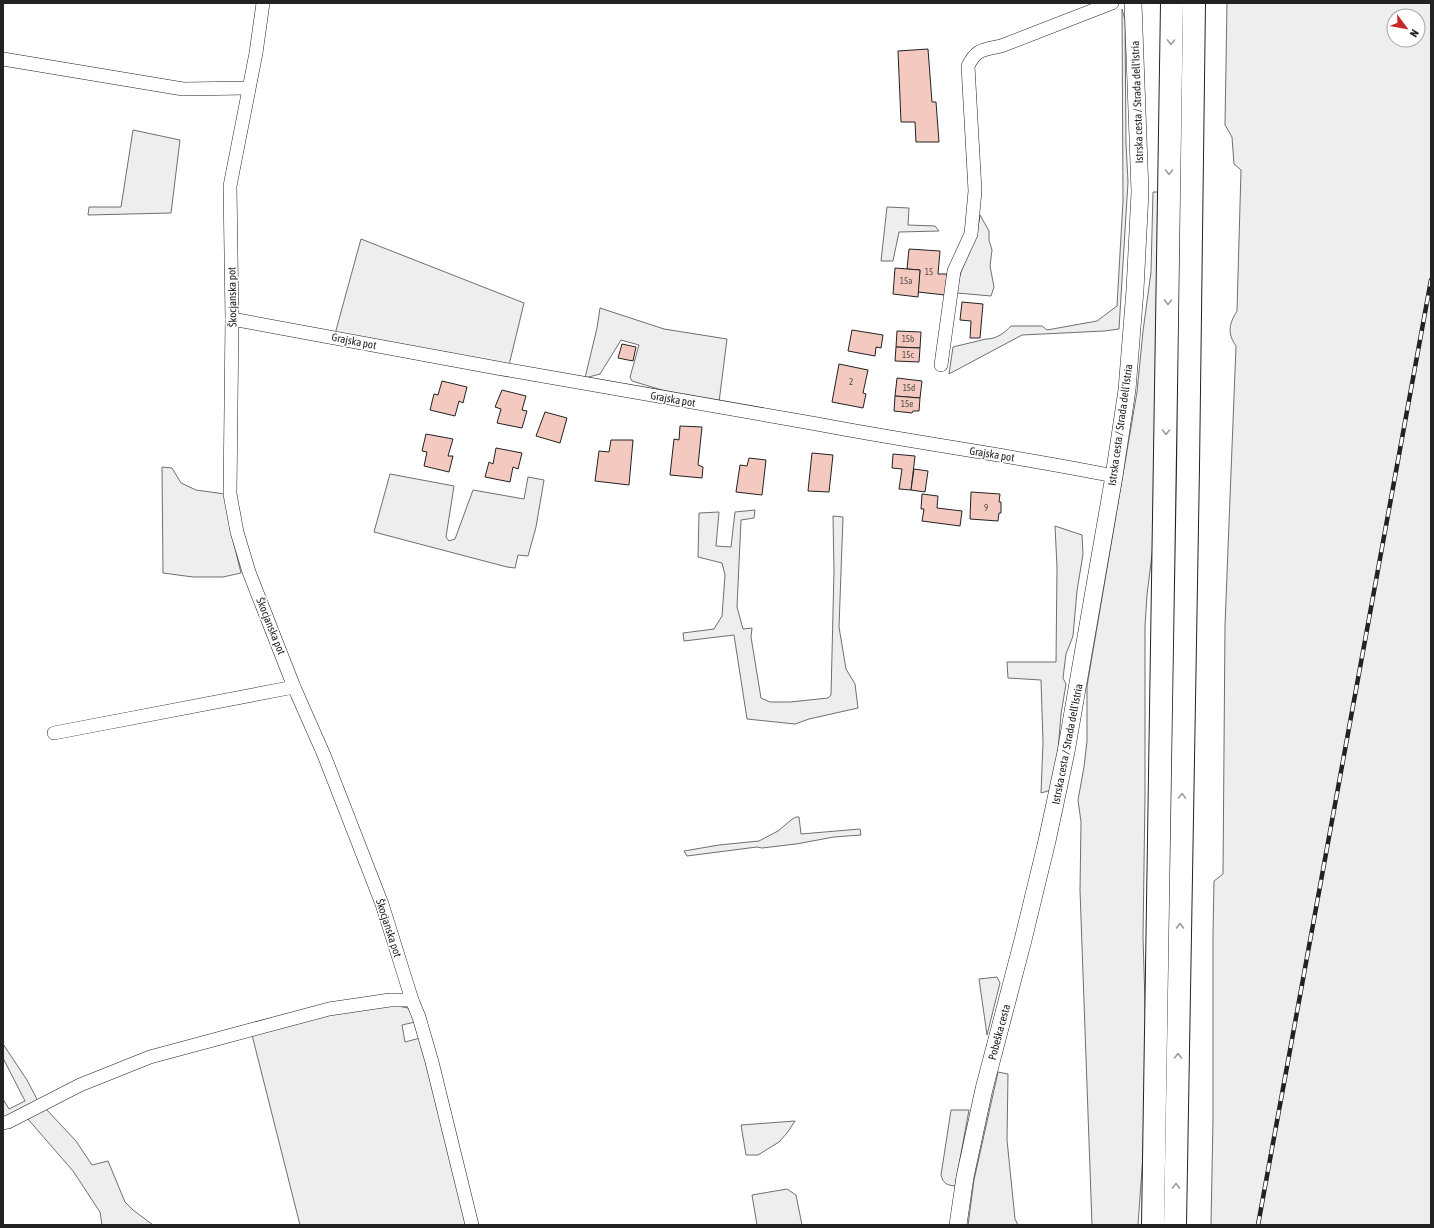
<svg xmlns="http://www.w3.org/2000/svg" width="1434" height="1228" viewBox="0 0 1434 1228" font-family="'Asap Condensed',sans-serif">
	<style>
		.green { fill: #eee; stroke: #6f6f6f; fill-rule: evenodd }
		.building { fill: #f3c9c0; stroke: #222 }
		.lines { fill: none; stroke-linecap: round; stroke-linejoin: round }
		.minor-casing { stroke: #222; stroke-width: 14 }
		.tertiary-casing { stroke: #222; stroke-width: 18 }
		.trunk-casing { stroke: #222; stroke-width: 24 }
		.minor { stroke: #fff; stroke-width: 13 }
		.tertiary { stroke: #fff; stroke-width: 17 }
		.trunk { stroke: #fff; stroke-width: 22 }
		.rail-casing { stroke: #222; stroke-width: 4.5 }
		.rail { stroke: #fff; stroke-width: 3; stroke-dasharray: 9; stroke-linecap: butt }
		.oneway { stroke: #9c9c9c }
		.labels { text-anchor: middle; stroke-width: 3; stroke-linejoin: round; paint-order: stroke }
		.number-label { font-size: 9px; fill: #564c4a }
		.street-label { font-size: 11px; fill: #222; stroke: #fff }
	</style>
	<rect width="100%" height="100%" fill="#fff"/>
	<g class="green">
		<path d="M 1227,3 L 1431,3 L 1431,1225 L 1211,1225 L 1213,1119 L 1213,934 L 1214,881 L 1223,874 L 1225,625 L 1236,346 C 1227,333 1229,324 1237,311 L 1241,170 L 1234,164 L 1232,137 L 1225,125 ZM 1394,16 L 1418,16 L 1418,40 L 1394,40 Z"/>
		<path d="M 1122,9 L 1125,20 L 1126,143 L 1128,182 L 1119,329 L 1104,331 L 1022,335 L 949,374 L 953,347 L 986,339 C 997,339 1004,333 1011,326 L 1042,326 L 1047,330 L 1097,321 L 1117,306 L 1123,201 Z"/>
		<polygon points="133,130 180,140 171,213 88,215 89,207 121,207"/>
		<polygon points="1153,192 1160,192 1154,538 1147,595 1145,626 1145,795 1143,937 1146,1036 1143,1155 1138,1225 1092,1225 1080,890 1081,822 1078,800 1084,767 1087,741 1087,686 1137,392 1143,331 1151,272"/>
		<polygon points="887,207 909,208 908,225 935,226 939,231 899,232 893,261 881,261"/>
		<path d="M 980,215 L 989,231 L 989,240 L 992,250 L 990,266 L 994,287 L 991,296 L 957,293 C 958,270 968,260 974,240 C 977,232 979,223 980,215 Z"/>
		<polygon points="361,239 524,303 509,365 335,334"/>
		<polygon points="600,308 664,329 727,339 719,402 675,394 632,381 630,377 639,345 621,340 600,374 585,378 597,328"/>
		<polygon points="162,467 172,468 181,483 196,490 225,494 231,532 241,573 223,577 193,577 163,573"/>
		<polygon points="390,474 454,486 446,537 449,541 455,539 473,490 524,499 528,477 544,480 536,527 528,556 518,555 515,568 507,567 374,532"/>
		<polygon points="755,510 754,518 741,520 737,607 743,629 752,628 751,637 761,698 770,702 790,702 828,698 831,695 834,571 833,516 843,517 839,627 846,669 855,684 858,708 809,719 795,724 747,719 734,635 684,641 683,633 714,629 722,616 725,575 722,563 698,557 699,513 719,512 716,546 731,547 735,512"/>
		<polygon points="1055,526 1082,535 1083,554 1077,591 1073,636 1066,654 1063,678 1066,684 1061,714 1057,763 1051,790 1041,793 1043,742 1041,680 1008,678 1007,662 1056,662 1057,567"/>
		<polygon points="796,817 799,817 801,834 860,829 861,835 834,837 796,844 762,848 757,847 687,856 684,851 719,845 759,841 778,831 791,820"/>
		<polygon points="997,977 1000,983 987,1035 979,979"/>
		<polygon points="393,1005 408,1008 414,1018 415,1022 402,1025 405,1042 420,1038 467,1225 300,1225 252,1035 330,1014"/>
		<polygon points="3,1044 27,1080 39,1103 3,1118 3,1099 9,1109 25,1101 3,1058"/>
		<polygon points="998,1072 1008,1074 1007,1140 1015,1219 1018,1225 968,1225 974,1180"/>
		<polygon points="46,1109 76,1141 92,1165 108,1161 125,1202 133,1210 153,1225 102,1225 100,1212 73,1171 27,1118"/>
		<path d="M 951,1110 L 969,1110 L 955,1186 C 946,1185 943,1183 941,1175 Z"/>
		<polygon points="795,1121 787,1133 779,1142 758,1155 746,1155 741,1125"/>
		<polygon points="787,1189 796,1195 802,1225 757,1225 752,1195"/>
	</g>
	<g class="building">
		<polygon points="928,49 932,102 936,102 939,142 916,142 915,122 901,122 898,51"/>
		<polygon points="909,249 940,251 938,274 947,274 945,295 918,292 920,270 907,269"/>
		<polygon points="895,268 920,270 918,297 893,294"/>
		<polygon points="962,302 983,304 980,338 970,338 971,321 960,320"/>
		<polygon points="852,330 883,335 881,348 876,347 875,356 848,351"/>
		<polygon points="897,331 921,332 920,348 896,347"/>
		<polygon points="622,344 636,347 633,361 618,358"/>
		<polygon points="896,347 920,348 919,362 895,361"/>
		<polygon points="839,364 868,370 863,393 866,394 863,408 832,402"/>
		<polygon points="897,378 922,381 920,398 895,396"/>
		<polygon points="442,381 467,387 463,403 459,401 455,416 430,410 434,394 438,395"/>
		<polygon points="502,390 526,396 522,410 527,411 522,428 497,423 501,409 495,407"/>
		<polygon points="895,396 920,398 919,411 913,411 912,413 894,411"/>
		<polygon points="545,412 567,418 560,443 536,436"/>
		<polygon points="680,426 702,427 698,465 703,467 702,478 670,475 674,439 679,440"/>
		<polygon points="426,434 453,439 448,456 453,456 449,472 424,466 427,452 422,451"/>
		<polygon points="611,440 633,440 629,485 595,481 599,451 609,452"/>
		<polygon points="496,448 522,453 518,469 513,467 510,482 485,477 489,462 493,464"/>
		<polygon points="812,453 833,455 829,492 808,491"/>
		<polygon points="893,454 915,456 911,490 899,489 902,469 892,468"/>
		<polygon points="749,458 766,460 762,495 736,492 740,465 747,466"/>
		<polygon points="914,469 928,471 925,492 911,490"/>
		<polygon points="971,492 1000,494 999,502 1001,502 1001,513 999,513 998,521 970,519"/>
		<polygon points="922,494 938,496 937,508 962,511 960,526 922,521 924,509 921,509"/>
	</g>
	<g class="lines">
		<g class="minor-casing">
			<g id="minor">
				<polyline points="263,3 256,53 230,186 232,319 230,494 237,532 249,572 294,687 324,755 382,904 412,1000 419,1017 432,1062 472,1225"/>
				<polyline points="3,59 183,89 248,88"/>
				<path d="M 232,319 L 497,368 L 817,424 C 916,443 1016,456 1114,476"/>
				<path d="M 941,365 L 954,271 L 971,234 L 975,191 L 968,66 C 976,49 983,50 1001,46 L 1112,3"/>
				<polyline points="54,733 294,687"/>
				<polyline points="3,1123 8,1122 80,1085 150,1057 329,1009 390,1000 412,1000"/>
			</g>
		</g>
		<g class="tertiary-casing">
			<polyline id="tertiary" points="958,1225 965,1177 984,1089 1023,940 1047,841 1066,752 1114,476 1127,390 1135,290 1140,192 1133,3"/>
		</g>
		<g class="trunk-casing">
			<g id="trunk">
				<polyline points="1153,1225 1172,3"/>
				<polyline points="1175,1225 1188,467 1194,3"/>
			</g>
		</g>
		<use href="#minor" class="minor"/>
		<use href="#tertiary" class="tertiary"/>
		<use href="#trunk" class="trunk"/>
		<g class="rail-casing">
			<polyline id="rail" points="1258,1225 1431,280"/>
		</g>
		<use href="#rail" class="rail"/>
	</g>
	<defs><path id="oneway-chevron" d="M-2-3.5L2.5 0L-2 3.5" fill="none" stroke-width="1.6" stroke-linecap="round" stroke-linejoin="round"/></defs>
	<g class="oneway">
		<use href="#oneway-chevron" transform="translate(1171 42) rotate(91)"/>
		<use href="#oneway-chevron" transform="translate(1169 172) rotate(91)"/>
		<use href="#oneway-chevron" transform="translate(1168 302) rotate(91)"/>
		<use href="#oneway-chevron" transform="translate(1166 432) rotate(91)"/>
		<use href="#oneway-chevron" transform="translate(1182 796) rotate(-89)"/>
		<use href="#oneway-chevron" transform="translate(1180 926) rotate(-89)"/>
		<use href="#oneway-chevron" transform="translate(1178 1056) rotate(-89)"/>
		<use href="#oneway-chevron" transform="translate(1176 1186) rotate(-89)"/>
	</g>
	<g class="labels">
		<g class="number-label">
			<text x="929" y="275">15</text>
			<text x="906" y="284">15a</text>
			<text x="908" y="342">15b</text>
			<text x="908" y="358">15c</text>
			<text x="851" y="385">2</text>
			<text x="909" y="391">15d</text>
			<text x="907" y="407">15e</text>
			<text x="986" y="511">9</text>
		</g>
		<g class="street-label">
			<text transform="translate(1137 102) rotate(-92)" y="4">Istrska cesta / Strada dell'Istria</text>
			<text transform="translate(232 297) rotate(-91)" y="4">Škocjanska pot</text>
			<text transform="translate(354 341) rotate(11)" y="4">Grajska pot</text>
			<text transform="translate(673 399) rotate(10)" y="4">Grajska pot</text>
			<text transform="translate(1120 425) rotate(-82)" y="4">Istrska cesta / Strada dell'Istria</text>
			<text transform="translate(992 454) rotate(9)" y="4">Grajska pot</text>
			<text transform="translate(271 626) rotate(68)" y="4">Škocjanska pot</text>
			<text transform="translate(1067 744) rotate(-79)" y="4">Istrska cesta / Strada dell'Istria</text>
			<text transform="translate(389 928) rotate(72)" y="4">Škocjanska pot</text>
			<text transform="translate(999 1032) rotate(-75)" y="4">Pobeška cesta</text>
		</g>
	</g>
	<rect width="1434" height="1228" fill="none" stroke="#222222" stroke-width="8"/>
	<g transform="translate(1406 28) rotate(122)"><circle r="19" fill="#ffffff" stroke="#a7a7a7"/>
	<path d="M0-3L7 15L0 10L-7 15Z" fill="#c62828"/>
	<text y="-6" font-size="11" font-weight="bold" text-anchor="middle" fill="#222222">N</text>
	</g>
</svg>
